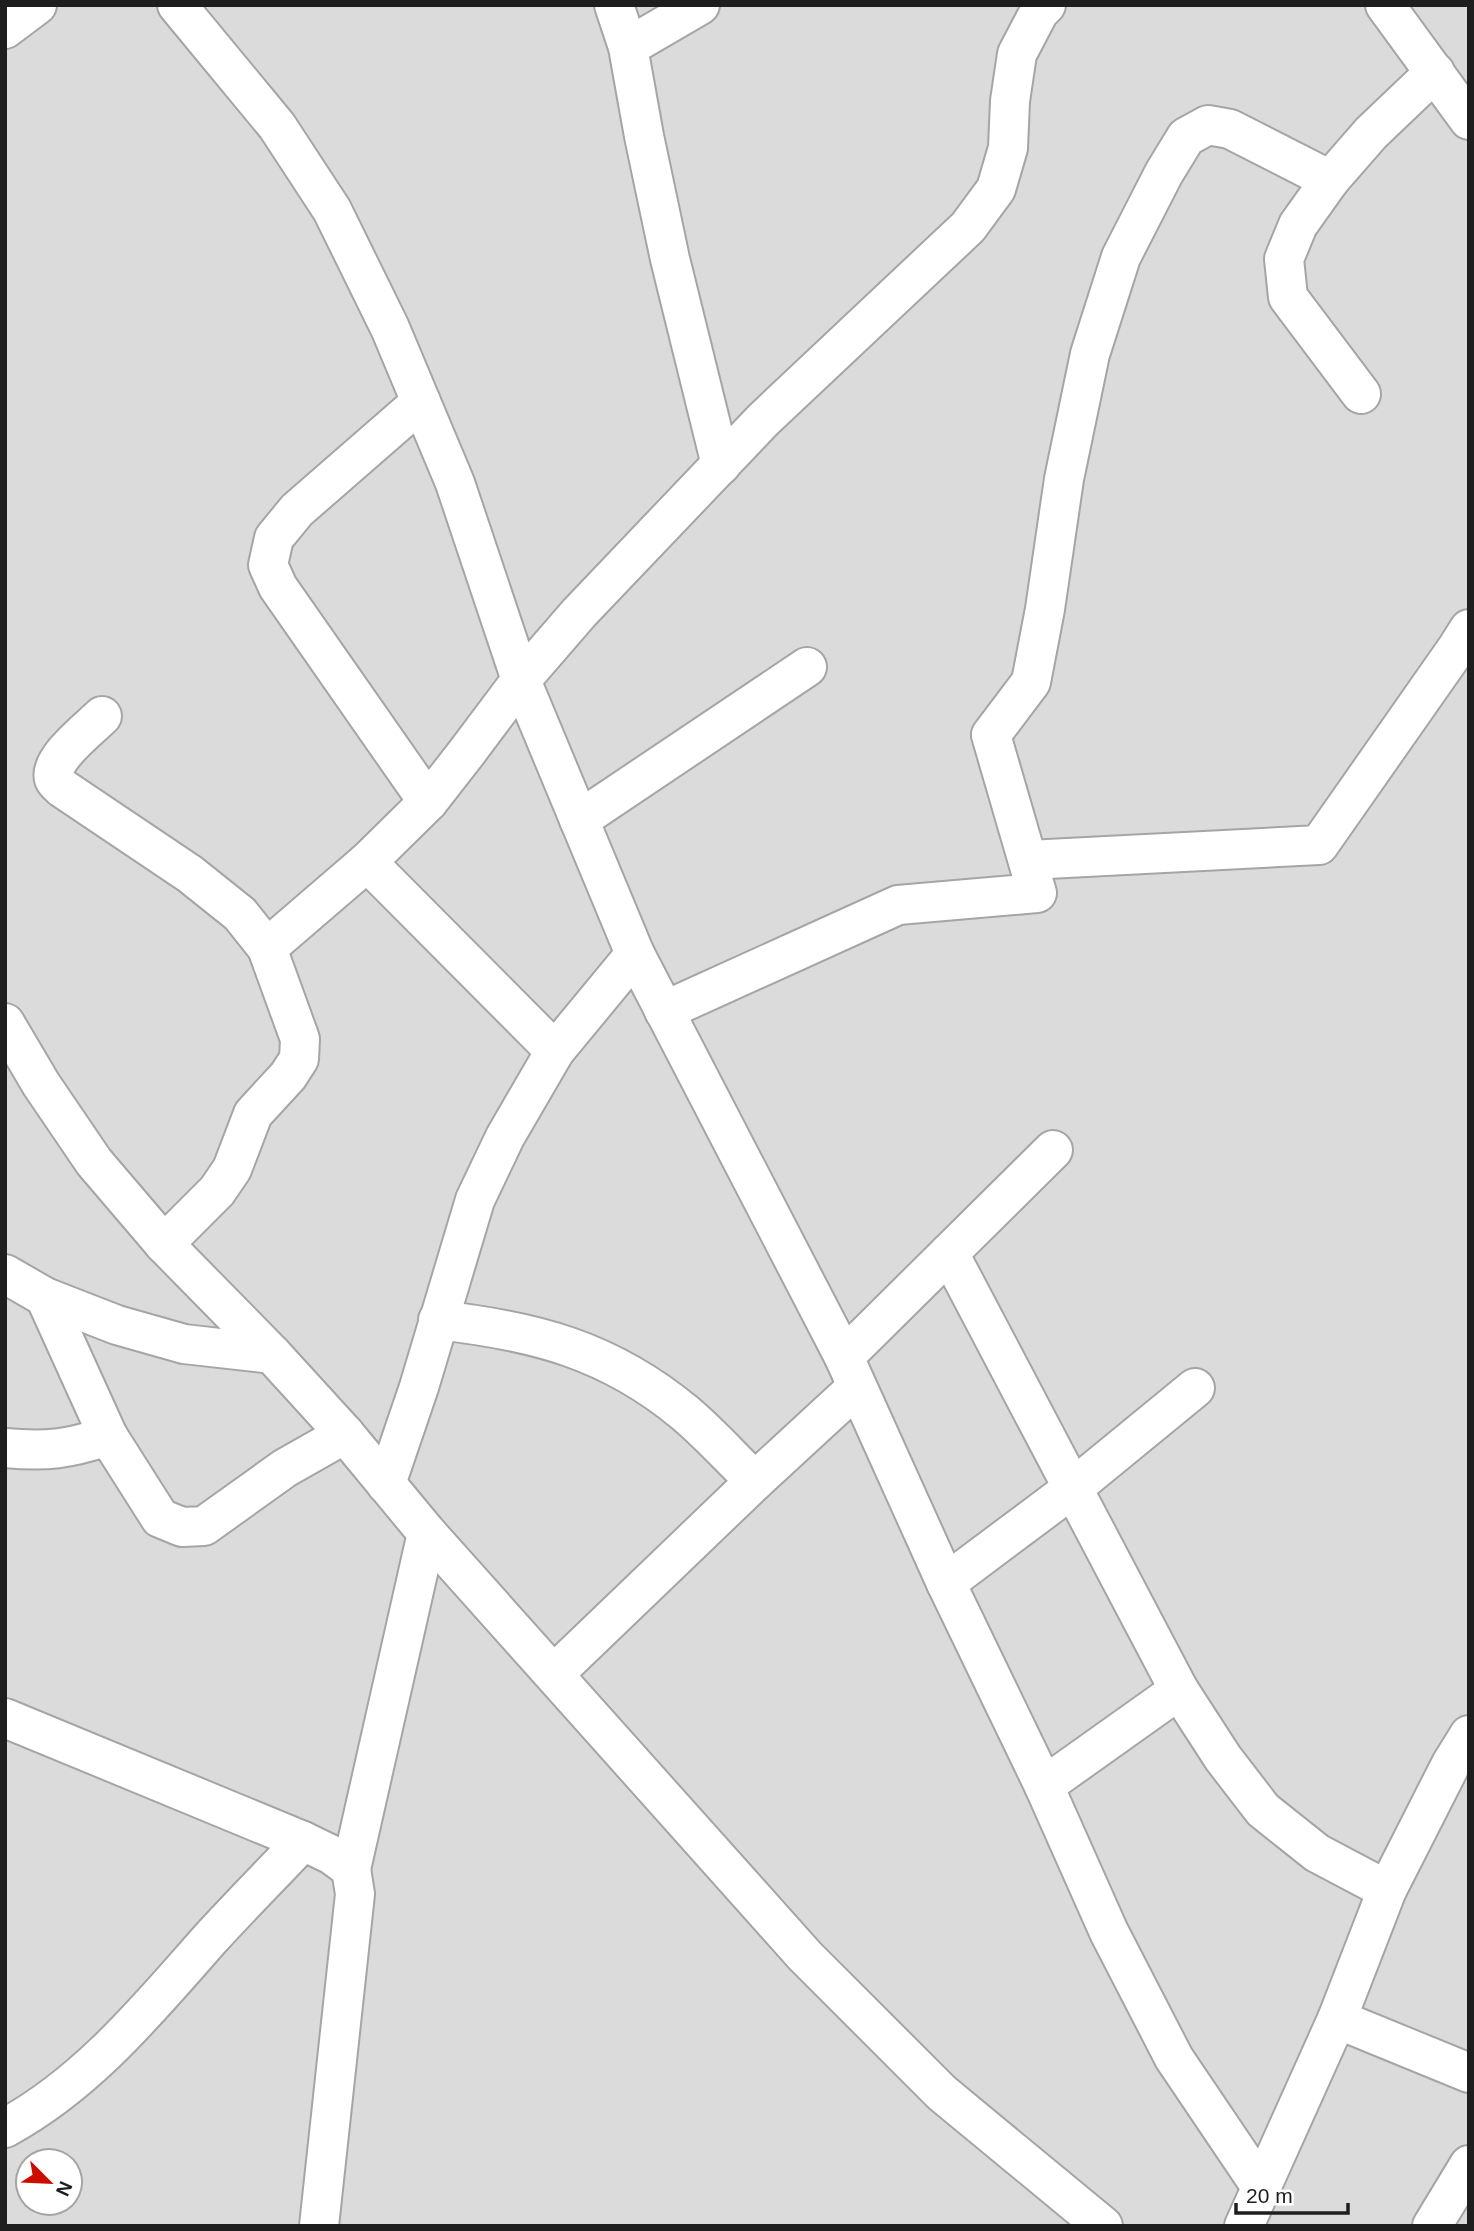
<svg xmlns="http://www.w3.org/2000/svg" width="1474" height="2231" viewBox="0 0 1474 2231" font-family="Helvetica,sans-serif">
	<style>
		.residential { fill: #dcdbdb; fill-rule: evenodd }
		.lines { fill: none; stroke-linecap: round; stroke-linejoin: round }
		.minor-casing { stroke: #a5a5a5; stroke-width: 42 }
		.minor { stroke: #fff; stroke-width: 38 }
	</style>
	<rect width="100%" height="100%" fill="#efece4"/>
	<path class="residential" d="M 5,5 L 1469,5 L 1469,2226 L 5,2226 ZM 28,2161 L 70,2161 L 70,2203 L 28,2203 Z"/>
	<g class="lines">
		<g class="minor-casing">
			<g id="minor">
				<polyline points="177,5 277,126 332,210 390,328 455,483 521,680 635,954 844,1357 946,1583 1044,1786 1109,1932 1174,2058 1261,2187"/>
				<polyline points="614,5 628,47 644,136 670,259 721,465"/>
				<polyline points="1385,5 1469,120"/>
				<polyline points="5,29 37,5"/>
				<polyline points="628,47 700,5"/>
				<polyline points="1361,394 1288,297 1284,259 1298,225 1330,180 1371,133 1435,72"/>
				<polyline points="421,402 297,510 274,538 268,565 278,587 428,802"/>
				<path d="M 102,716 C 90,728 48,760 54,779 C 56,783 59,785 62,788 L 190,874 L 240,914 L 267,948 L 300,1039 L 299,1059 L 288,1076 L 253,1114 L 232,1169 L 217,1191 L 164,1244"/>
				<polyline points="579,820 807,667"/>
				<polyline points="1028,860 1319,845 1457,648 1469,629"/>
				<polyline points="367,862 555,1051"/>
				<polyline points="267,948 367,862 428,802 467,752 521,680 579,613 763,420 968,227 996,189 1008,148 1010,101 1017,54 1039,12 1046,5"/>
				<polyline points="664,1011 898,905 1037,893 991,735 1031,682 1045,609 1064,479 1090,354 1121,257 1164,173 1186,137 1208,125 1230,129 1330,180"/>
				<polyline points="5,1023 41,1084 94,1162 164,1244 272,1354 345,1434 427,1533 805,1956 942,2093 1103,2226"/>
				<polyline points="949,1253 1179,1690 1223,1758 1263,1810 1317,1853 1387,1890"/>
				<polyline points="5,1274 45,1297 117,1325 184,1344 272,1354"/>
				<polyline points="45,1297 108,1436 160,1518 182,1527 204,1526 285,1468 345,1434"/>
				<path d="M 438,1320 C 535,1331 609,1350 685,1413 C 710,1434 732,1459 755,1481"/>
				<polyline points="844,1357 1053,1150"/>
				<path d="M 5,1448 C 47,1452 68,1449 108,1436"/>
				<polyline points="386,1484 419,1387 475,1200 505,1137 555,1051 635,954"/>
				<polyline points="946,1583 1073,1488 1195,1388"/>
				<polyline points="554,1674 755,1481 857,1387"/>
				<polyline points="5,1718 303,1841 332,1855 351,1869 355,1894 319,2226"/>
				<polyline points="1044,1786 1179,1690"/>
				<polyline points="351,1869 427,1533"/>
				<polyline points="1337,2019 1469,2073"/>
				<path d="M 5,2128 C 88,2083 148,2009 210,1939 C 240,1906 272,1874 303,1841"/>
				<polyline points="1244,2226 1337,2019 1387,1890 1451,1764 1469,1735"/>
				<polyline points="1432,2226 1469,2165"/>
			</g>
		</g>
		<use href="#minor" class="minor"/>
	</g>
	<rect width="1474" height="2231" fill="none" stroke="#1e1e1e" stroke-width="14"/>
	<g transform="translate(49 2182) rotate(114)"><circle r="33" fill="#ffffff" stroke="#a5a5a5" stroke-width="2"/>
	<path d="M0-5L12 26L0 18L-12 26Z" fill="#cd0c00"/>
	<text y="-10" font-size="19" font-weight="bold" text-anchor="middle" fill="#1e1e1e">N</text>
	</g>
	<path d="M1236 2203v10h112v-10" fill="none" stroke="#1e1e1e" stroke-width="3.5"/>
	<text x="1246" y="2203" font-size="21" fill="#1e1e1e" stroke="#ffffff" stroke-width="5" paint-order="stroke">20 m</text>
</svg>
